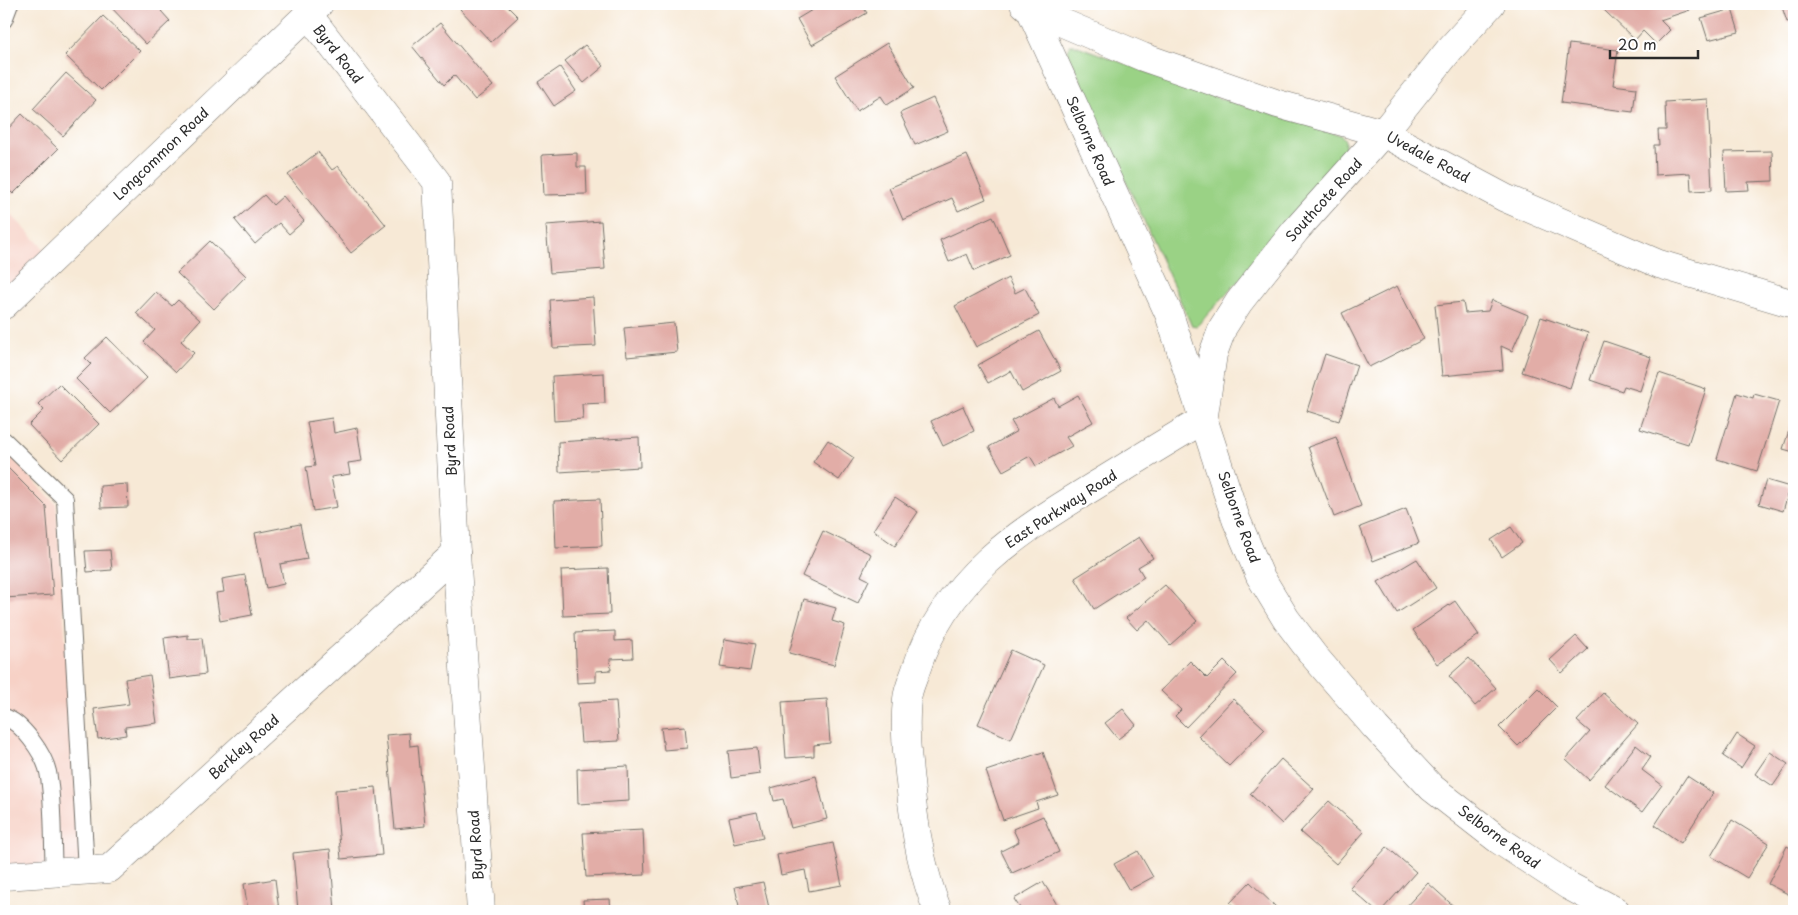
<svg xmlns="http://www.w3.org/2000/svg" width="1798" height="915" viewBox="0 0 1798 915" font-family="'Playpen Sans',sans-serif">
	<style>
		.built { fill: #f7d1c6 }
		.green { fill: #9ad285; stroke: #627e58 }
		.building { fill: #e2ada7 }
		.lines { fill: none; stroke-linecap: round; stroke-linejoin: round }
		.lane-casing { stroke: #726e67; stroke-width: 18 }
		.street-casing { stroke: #726e67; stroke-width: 29 }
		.secondary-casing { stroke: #726e67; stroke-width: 29 }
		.lane { stroke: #fff; stroke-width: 16 }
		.street { stroke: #fff; stroke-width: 28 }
		.secondary { stroke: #fff; stroke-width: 28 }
		.labels { text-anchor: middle; stroke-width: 5; stroke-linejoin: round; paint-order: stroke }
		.street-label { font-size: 14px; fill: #2b2b2b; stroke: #fff }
	</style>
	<rect width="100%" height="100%" fill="#fff"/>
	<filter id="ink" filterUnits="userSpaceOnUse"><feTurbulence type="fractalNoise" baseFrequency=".02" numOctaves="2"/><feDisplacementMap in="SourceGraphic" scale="10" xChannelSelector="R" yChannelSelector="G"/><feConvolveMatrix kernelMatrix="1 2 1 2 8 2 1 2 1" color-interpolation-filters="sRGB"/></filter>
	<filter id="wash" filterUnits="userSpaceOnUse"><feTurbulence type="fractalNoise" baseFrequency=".0096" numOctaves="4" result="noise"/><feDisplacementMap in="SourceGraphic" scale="20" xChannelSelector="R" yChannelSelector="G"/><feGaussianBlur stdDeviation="1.12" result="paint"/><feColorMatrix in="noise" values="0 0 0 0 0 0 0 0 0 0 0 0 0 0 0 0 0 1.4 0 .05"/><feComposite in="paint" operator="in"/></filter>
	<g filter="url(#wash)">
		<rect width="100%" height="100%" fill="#f7e9d6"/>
		<g class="built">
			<polygon points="4,207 46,251 4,293"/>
			<polygon points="4,449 56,504 81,865 4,869"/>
		</g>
		<polygon class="green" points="1070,45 1075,45 1209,95 1341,135 1345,140 1345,149 1335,166 1256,262 1197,326 1191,325 1190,322 1081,82 1068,52"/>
		<g id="blocks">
			<g class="building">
				<polygon points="108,4 168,4 161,11 170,21 146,44"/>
				<polygon points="465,4 505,4 518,17 491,42 460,9"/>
				<polygon points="822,4 861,4 867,13 812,45 797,19"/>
				<polygon points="1608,4 1688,4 1690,10 1660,20 1670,30 1656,44 1643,31 1635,40 1603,9"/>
				<polygon points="1781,4 1794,4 1794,20 1787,22"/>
				<polygon points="1732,9 1739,32 1708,40 1701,18"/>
				<polygon points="103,16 140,51 101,90 65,55"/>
				<polygon points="440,23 493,86 475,100 454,75 444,85 412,46"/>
				<polygon points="887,43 914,88 887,105 881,96 857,111 835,76"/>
				<polygon points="1569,44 1618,50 1613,85 1636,88 1633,112 1561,103"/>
				<polygon points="585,45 604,66 584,83 565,61"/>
				<polygon points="560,67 576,91 554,106 538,82"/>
				<polygon points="66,73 96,100 63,136 33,109"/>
				<polygon points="933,98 948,131 915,145 900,113"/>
				<polygon points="1708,99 1712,190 1691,191 1690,173 1655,175 1654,145 1659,145 1658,130 1666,130 1665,102"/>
				<polygon points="22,114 58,149 13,194 4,185 4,133"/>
				<polygon points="1772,151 1773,181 1748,182 1749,190 1726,191 1724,152"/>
				<polygon points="318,152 332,170 338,166 386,225 351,253 288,175"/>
				<polygon points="577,153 577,167 586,167 587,194 544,195 542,155"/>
				<polygon points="967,155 986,199 958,211 952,198 903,220 889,188"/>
				<polygon points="264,195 273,205 283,196 304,221 289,234 279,223 255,244 235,220"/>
				<polygon points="993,216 1010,255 974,271 967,254 949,262 940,240"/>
				<polygon points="601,221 605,269 550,273 546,225"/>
				<polygon points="210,241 246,276 214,309 177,273"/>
				<polygon points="1008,278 1015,293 1025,288 1039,315 976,347 955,306"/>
				<polygon points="1397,286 1424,339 1369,367 1342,313"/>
				<polygon points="156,292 172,306 178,300 200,320 181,341 194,353 176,372 144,342 155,330 136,313"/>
				<polygon points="593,297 596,346 553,348 550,300"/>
				<polygon points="1492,300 1528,315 1512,351 1501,346 1503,370 1442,376 1435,305 1463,302 1465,313 1488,311"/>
				<polygon points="1541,317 1588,333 1570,388 1522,372"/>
				<polygon points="674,323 677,352 627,357 624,328"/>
				<polygon points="1039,331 1061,371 1022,392 1011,371 988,383 978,365"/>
				<polygon points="107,337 147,378 110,413 76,379 91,364 85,358"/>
				<polygon points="1604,341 1651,357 1640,391 1624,386 1622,391 1590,380"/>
				<polygon points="1325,354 1357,365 1339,421 1307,411"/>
				<polygon points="604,373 605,403 582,404 583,419 554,421 552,376"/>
				<polygon points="1659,373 1706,389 1688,444 1640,429"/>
				<polygon points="59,384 99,424 62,460 29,425 44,410 38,404"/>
				<polygon points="1737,393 1753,398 1754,394 1779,401 1757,471 1717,459"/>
				<polygon points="1078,395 1093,422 1066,437 1072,446 1036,466 1030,456 1003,471 989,447 1017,431 1011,421 1054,398 1058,406"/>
				<polygon points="963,406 974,431 943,446 931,421"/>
				<polygon points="1794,415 1794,452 1783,449"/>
				<polygon points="332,418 334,433 357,428 362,461 348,463 350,474 331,477 337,507 313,511 306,467 315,466 307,422"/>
				<polygon points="639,437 640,467 559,472 558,442"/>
				<polygon points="1336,437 1361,506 1334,517 1308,447"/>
				<polygon points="828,440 854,458 839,480 813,462"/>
				<polygon points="4,464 46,506 53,595 4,598"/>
				<polygon points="1766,480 1790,487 1783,511 1759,504"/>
				<polygon points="127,484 128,507 101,508 100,486"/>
				<polygon points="895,497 918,512 895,546 873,530"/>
				<polygon points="600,499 602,546 556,548 554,501"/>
				<polygon points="1406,509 1419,543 1373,561 1360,527"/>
				<polygon points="300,524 307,559 280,564 284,584 266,588 255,533"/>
				<polygon points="1511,527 1522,543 1502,557 1491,540"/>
				<polygon points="823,531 871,554 861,576 869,580 858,603 802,576"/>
				<polygon points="1139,537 1153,558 1138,567 1144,577 1094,609 1075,578"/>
				<polygon points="110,550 112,570 87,572 85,551"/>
				<polygon points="1417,559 1436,588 1397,613 1378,582"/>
				<polygon points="608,568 610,614 563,616 561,570"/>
				<polygon points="245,575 252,615 220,621 216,593 224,592 222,579"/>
				<polygon points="1165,585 1197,621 1170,645 1148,620 1137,630 1126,618"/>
				<polygon points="804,599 836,608 832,621 845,625 834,665 789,653"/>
				<polygon points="1455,601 1479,635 1437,664 1413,630"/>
				<polygon points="615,631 615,641 632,640 633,658 610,659 611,670 596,671 596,682 577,683 575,633"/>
				<polygon points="188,635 188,639 202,638 206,674 169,679 164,638"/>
				<polygon points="1576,636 1588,649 1562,673 1550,660"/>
				<polygon points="725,639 755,644 750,671 720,667"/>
				<polygon points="1011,650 1044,665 1011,739 978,724"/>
				<polygon points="1469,658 1496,688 1475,706 1449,676"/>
				<polygon points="1190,661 1207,678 1224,661 1237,674 1186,727 1175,716 1181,710 1161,691"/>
				<polygon points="150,675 157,723 125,727 126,735 98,739 94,709 129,704 125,679"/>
				<polygon points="1538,688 1557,707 1518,746 1499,727"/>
				<polygon points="1603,693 1638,724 1589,780 1566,759 1590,732 1577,721"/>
				<polygon points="827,699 830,743 814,745 814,756 786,758 782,702"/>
				<polygon points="1233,699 1265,729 1229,766 1198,736"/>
				<polygon points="616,701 619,741 581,743 578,703"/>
				<polygon points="1123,709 1136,725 1118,739 1105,723"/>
				<polygon points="685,726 687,748 664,750 661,728"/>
				<polygon points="409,733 410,746 418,745 425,826 395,829 386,735"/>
				<polygon points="1737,734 1755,746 1741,768 1723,756"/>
				<polygon points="1636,745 1651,757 1642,770 1662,785 1642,812 1605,785"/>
				<polygon points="757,748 760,774 731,778 728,751"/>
				<polygon points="1043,752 1058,795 1036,802 1038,808 1003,820 986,771"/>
				<polygon points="1770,752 1788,764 1773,786 1755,774"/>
				<polygon points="1281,759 1314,789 1282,824 1250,794"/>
				<polygon points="628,766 629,801 578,804 577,769"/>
				<polygon points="816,776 827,819 791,828 783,799 774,801 771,788"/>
				<polygon points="1687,776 1713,793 1681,843 1655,825"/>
				<polygon points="376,787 382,855 341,859 335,790"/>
				<polygon points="1329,801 1364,832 1336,864 1300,832"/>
				<polygon points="757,812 763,838 735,844 729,818"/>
				<polygon points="1043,816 1059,852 1012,873 1001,851 1019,842 1013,829"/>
				<polygon points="1732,820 1769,843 1747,878 1711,856"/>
				<polygon points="643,830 645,875 586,877 583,833"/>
				<polygon points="833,843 842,885 809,891 805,870 781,875 777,855"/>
				<polygon points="1787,846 1794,850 1794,897 1768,884"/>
				<polygon points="1387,847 1416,872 1381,911 1376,911 1350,888"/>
				<polygon points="330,849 335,911 298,911 293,853"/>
				<polygon points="1138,851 1153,877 1129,890 1114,864"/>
				<polygon points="275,879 279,911 248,911 244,884"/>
				<polygon points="763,882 769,908 740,911 735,887"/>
				<polygon points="1043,882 1061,911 1022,911 1014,899"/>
				<polygon points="1250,882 1277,908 1273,911 1239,911 1230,903"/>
				<polygon points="1428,883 1459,911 1402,911"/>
				<polygon points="610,899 611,911 584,911 583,900"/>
			</g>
		</g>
	</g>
	<g filter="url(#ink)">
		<use href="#blocks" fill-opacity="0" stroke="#726e67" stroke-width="1"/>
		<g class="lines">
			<g class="lane-casing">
				<g id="lane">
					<polyline points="4,20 10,4"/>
					<polyline points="4,440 65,499 86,870"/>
					<path d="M 4,717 C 22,722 44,754 48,772 C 54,802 52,841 54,873"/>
				</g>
			</g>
			<g class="street-casing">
				<g id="street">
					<polyline points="1024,4 1030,9 1169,314 1236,519 1260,576 1286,619 1314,656 1376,728 1432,788 1499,840 1569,886 1616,911"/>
					<polyline points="1030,9 1143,57 1278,104 1383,133 1505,198 1659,264 1794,304"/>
					<polyline points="307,13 437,182 456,553 481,911"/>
					<polyline points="1204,415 1213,354 1223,327 1239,302 1296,230 1383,133 1450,49 1491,4"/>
					<polyline points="4,876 109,869 456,553"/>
					<path d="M 938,911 C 921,870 914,827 910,782 C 907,755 904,726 907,699 C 908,689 913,679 916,670 C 945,578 1019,532 1096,485 C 1132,463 1167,441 1203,420"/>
				</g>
			</g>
			<g class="secondary-casing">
				<polyline id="secondary" points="4,305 319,4"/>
			</g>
			<use href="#lane" class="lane"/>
			<use href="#street" class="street"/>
			<use href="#secondary" class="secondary"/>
		</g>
	</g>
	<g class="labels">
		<g class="street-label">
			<text transform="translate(338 54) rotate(52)" y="5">Byrd Road</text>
			<text transform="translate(1090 141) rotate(66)" y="5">Selborne Road</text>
			<text transform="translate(161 154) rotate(-44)" y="5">Longcommon Road</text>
			<text transform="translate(1428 157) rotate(28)" y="5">Uvedale Road</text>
			<text transform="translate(1324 200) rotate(-48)" y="5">Southcote Road</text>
			<text transform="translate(450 441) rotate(-93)" y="5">Byrd Road</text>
			<text transform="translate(1061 509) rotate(-33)" y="5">East Parkway Road</text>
			<text transform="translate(1239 517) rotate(70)" y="5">Selborne Road</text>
			<text transform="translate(244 747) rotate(-42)" y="5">Berkley Road</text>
			<text transform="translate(1499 837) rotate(36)" y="5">Selborne Road</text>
			<text transform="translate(476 845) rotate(-94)" y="5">Byrd Road</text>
		</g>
	</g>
	<rect width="1798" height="915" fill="none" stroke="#fff" stroke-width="20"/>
	<path d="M1610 50v8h88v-8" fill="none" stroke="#2b2b2b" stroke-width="2.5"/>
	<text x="1618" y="50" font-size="15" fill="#2b2b2b" stroke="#ffffff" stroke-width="4" paint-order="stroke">20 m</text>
</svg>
